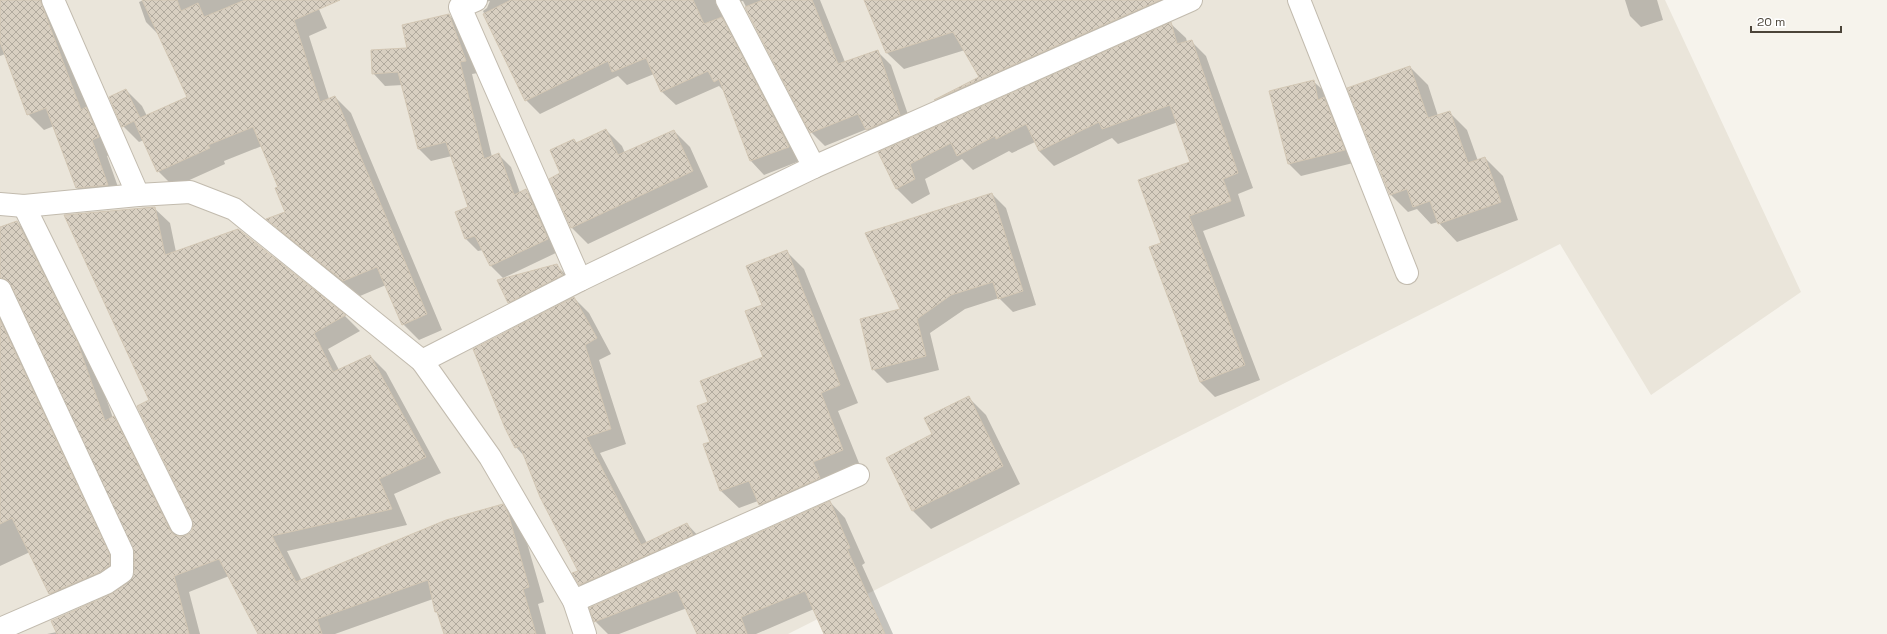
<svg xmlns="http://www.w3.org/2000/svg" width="1887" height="634" viewBox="0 0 1887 634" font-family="'Space Grotesk',sans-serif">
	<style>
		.residential { fill: #eae5da }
		.shadow { fill: #0003 }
		.building { fill: url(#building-cross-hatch); stroke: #d3c7b4 }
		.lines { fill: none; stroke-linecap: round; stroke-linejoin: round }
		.minor-casing { stroke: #c2bbae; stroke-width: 24 }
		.minor { stroke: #fff; stroke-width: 22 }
	</style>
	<defs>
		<pattern id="building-cross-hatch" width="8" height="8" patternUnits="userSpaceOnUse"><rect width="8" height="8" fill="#d8cfc1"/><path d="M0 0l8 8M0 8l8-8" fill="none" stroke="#b1aa9e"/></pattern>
	</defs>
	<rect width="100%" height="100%" fill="#f6f3ec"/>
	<polygon class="residential" points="0,0 1665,0 1801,292 1651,395 1560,244 788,634 0,634"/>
	<g class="shadow">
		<polygon points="0,0 49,0 114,153 107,156 123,201 93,204 77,188 54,126 44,130 28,114 5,54 0,56"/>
		<polygon points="144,0 315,0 327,28 309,36 329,99 335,97 351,113 442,330 419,340 403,324 386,285 360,296 283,235 268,219 286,213 279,187 262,146 224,161 225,164 174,187 158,171 144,140 139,142 123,126 126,90 142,106 147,116 188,97 160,36 146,22 139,2"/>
		<polygon points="483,0 820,0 845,62 877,51 891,65 913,129 881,143 867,129 825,146 811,132 743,1 735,2 802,160 764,175 751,161 725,92 719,86 676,105 662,92 654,74 627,85 618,76 540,114 526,100 483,11 487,8 490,1 485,2"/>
		<polygon points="865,0 1178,0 952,116 936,100 980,78 965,50 904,69 887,53"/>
		<polygon points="1625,0 1657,0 1663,20 1641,27 1630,16"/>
		<polygon points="449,15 462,28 478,73 472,74 492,157 499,155 511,167 520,193 526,190 539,203 560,251 503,278 491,266 483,250 478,251 466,239 456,213 470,208 452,156 431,161 419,149 403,85 385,86 373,73 409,49"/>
		<polygon points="1171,24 1186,38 1187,42 1191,41 1206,56 1253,188 1238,194 1245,216 1203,231 1260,380 1215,397 1200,382 1150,248 1162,243 1192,163 1178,122 1118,144 1112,138 1054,166 1039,151 1035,142 1012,153 1009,151 973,170 962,159 925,179 930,194 912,204 897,189 879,153"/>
		<polygon points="1410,67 1428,85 1438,116 1449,112 1467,130 1478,161 1485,158 1503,176 1518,220 1457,242 1438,222 1431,224 1417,209 1408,212 1390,194"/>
		<polygon points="1313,81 1326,93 1357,162 1301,176 1289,164"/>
		<polygon points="606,130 622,146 625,153 674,131 690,147 708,187 588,244 572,228 562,174 574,140 577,143"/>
		<polygon points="992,194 1006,208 1036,305 1013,312 999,298 965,309 930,333 939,370 887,383 873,369 902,310"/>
		<polygon points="154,208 170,223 176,252 238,230 345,316 360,331 328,349 339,370 370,356 386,372 441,473 394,494 407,525 287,551 302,581 503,505 518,521 523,529 544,602 538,604 546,634 445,634 433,599 335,634 265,634 229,576 189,592 200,634 47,634 57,632 134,578 134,546 16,293 10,294 125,571 66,609 50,593 30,552 0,566 0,228 17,222 33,238 92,358 113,418 129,433 181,537 187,536 192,531 194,524 151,401"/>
		<polygon points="786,251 804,269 858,403 838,411 861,468 778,523 758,501 739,508 721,491 711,442 709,403 765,358 763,305"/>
		<polygon points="556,265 569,278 522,315 509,302"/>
		<polygon points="574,298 589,313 611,354 599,360 626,444 600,453 647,543 687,524 702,540 595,600 580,584 580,572 526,458 516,447"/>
		<polygon points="968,397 986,415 1020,484 931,529 913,511 887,458 933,435"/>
		<polygon points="830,502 845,518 865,563 862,565 893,634 825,634 814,609 756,634 699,634 687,608 619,634 608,634 595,621"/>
	</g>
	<g class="building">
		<polygon points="0,0 40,0 81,110 86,107 99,137 92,140 108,185 76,188 46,108 27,115 0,42"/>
		<polygon points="142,0 177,0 181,11 198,3 204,17 245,0 340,0 294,20 320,102 335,96 427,314 402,325 377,267 343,281 266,219 285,212 275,188 278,187 253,127 208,145 210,148 157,172 134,121 122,127 109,97 126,89 140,118 187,97"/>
		<polygon points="511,0 693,0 704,24 722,17 789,147 750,161 719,79 714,82 708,71 661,92 646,58 612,72 608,61 525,101 483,14"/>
		<polygon points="763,0 812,0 838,64 878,50 900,115 866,130 858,114 810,133 745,7"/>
		<polygon points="864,0 1160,0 934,100 979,77 953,32 886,53"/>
		<polygon points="449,14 466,61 460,62 484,159 499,153 514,195 526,189 548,239 490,266 475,236 465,239 455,212 468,207 446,142 418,149 398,72 372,74 371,50 407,48 402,25"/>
		<polygon points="1171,22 1177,44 1192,40 1238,173 1223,179 1231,201 1189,216 1245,365 1200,382 1149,247 1161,243 1138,180 1190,162 1170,105 1102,129 1099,122 1039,151 1026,124 996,139 995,136 957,156 951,143 910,164 915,179 896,189 878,152"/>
		<polygon points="1410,66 1428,118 1450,111 1468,163 1485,157 1501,202 1438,224 1430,201 1413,207 1407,189 1390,195 1347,88"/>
		<polygon points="1314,80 1318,100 1324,97 1345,150 1288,164 1269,91"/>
		<polygon points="606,129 618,155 674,130 693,171 571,228 549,179 560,173 550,150 574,139 576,143"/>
		<polygon points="992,193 1023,291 998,299 993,282 951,295 917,319 926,356 872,370 860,319 900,309 865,233"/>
		<polygon points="155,207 165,255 238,229 346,315 314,333 333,372 370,355 426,457 379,479 392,509 272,536 296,582 446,520 503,504 508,513 529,587 523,589 536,634 444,634 437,612 435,612 428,580 317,619 322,634 258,634 219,559 174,576 189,634 57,634 51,621 111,594 129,582 134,572 134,552 11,285 7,280 0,278 0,227 17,221 77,341 105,421 114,416 170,530 174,535 181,536 187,535 192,531 193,525 192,519 137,406 149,400 64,215"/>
		<polygon points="787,250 840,385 821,393 843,450 813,462 820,478 759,505 749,481 720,491 703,444 710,442 697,406 708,402 700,381 763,357 745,311 762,305 746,266"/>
		<polygon points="557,264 563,275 508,303 497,280"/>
		<polygon points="574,297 597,338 585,345 611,429 586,437 641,545 687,523 693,535 579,585 572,573 578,571 540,497 520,446 515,448 505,428 473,349"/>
		<polygon points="0,320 110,555 110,565 100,572 49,594 12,518 0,524"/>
		<polygon points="969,396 1003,466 912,511 886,458 932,434 924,418"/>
		<polygon points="830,501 850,548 847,549 885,634 824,634 805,591 741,617 747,634 697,634 677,590 594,622 589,608"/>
	</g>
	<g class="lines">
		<g class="minor-casing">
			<g id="minor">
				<polyline points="53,0 138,195"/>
				<polyline points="476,0 460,7 580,280"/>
				<polyline points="727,0 814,167"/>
				<polyline points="1299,0 1407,273"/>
				<polyline points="0,204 24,206 138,195 190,192 234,209 422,361 490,457 574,601 585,634"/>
				<polyline points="24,206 181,524"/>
				<polyline points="0,290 122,552 122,572 106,583 0,629"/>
				<polyline points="422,361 580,280 814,167 1191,0"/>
				<polyline points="574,601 858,475"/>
			</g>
		</g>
		<use href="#minor" class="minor"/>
	</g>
	<path d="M1751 26v6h90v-6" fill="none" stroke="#4b4439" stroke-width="2"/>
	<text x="1757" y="26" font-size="12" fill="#4b4439" stroke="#ffffff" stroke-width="3" paint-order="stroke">20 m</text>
</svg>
